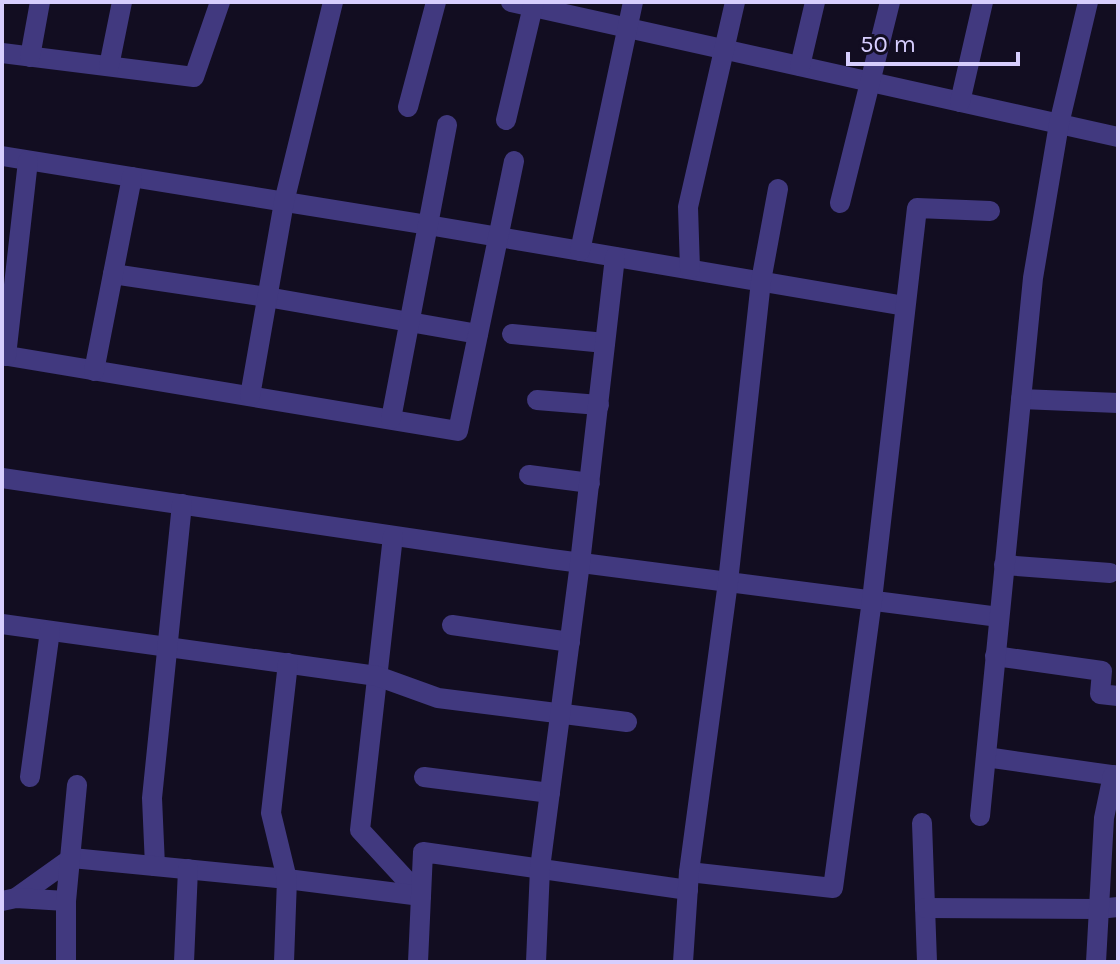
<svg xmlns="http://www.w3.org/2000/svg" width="1120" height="964" viewBox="0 0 1120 964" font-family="Karla,sans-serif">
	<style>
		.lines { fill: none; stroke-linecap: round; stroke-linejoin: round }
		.minor { stroke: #41397f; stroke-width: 20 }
	</style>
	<rect width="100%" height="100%" fill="#120d21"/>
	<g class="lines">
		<g class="minor">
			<polyline points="511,2 1118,137"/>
			<polyline points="2,53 194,77 220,2"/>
			<polyline points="30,57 40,2"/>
			<polyline points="109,66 122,2"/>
			<polyline points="800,66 815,2"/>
			<polyline points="960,102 983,2"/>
			<polyline points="408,107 436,2"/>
			<polyline points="506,120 534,2"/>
			<polyline points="2,156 428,225 905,306"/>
			<polyline points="840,203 890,2"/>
			<polyline points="580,251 633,2"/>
			<polyline points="690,269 688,207 735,2"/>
			<polyline points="113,274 267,297 478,334"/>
			<polyline points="512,334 605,343"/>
			<polyline points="2,355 458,431 514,161"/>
			<polyline points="6,356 28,161"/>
			<polyline points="94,371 132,177"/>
			<polyline points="250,396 284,202 333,2"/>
			<polyline points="1021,399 1118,403"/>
			<polyline points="537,400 599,405"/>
			<polyline points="391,419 447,125"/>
			<polyline points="529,475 590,483"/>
			<polyline points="2,478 551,559 999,617"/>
			<polyline points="393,536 360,830 421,896"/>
			<polyline points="1004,565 1110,573"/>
			<polyline points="2,624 377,676 438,698 627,722"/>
			<polyline points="452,625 570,642"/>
			<polyline points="995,656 1102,671 1100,694 1118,696"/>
			<polyline points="986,757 1118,776"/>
			<polyline points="30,777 50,631"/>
			<polyline points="424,777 550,793"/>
			<polyline points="980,816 1033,278 1059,124 1088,2"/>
			<polyline points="922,823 927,962"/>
			<polyline points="155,866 152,798 182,504"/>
			<polyline points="689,872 833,888 872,600 917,208 990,211"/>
			<polyline points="16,898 72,858 287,879 421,896"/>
			<polyline points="2,901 16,898 66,901"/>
			<polyline points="925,908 1098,909 1118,907"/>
			<polyline points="66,962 66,901 77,785"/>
			<polyline points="184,962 188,869"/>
			<polyline points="284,962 287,879 271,813 288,663"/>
			<polyline points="418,962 423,852 688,890"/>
			<polyline points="536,962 540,868 580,563 615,257"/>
			<polyline points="683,962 689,872 728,582 761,281 778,189"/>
			<polyline points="1096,962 1104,818 1113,775"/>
		</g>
	</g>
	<rect width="1120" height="964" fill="none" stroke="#d7cefe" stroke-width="8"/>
	<path d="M848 52v12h170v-12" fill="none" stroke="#d7cefe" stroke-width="4"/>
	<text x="860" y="52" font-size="24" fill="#d7cefe" stroke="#120d21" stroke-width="6" paint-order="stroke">50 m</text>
</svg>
